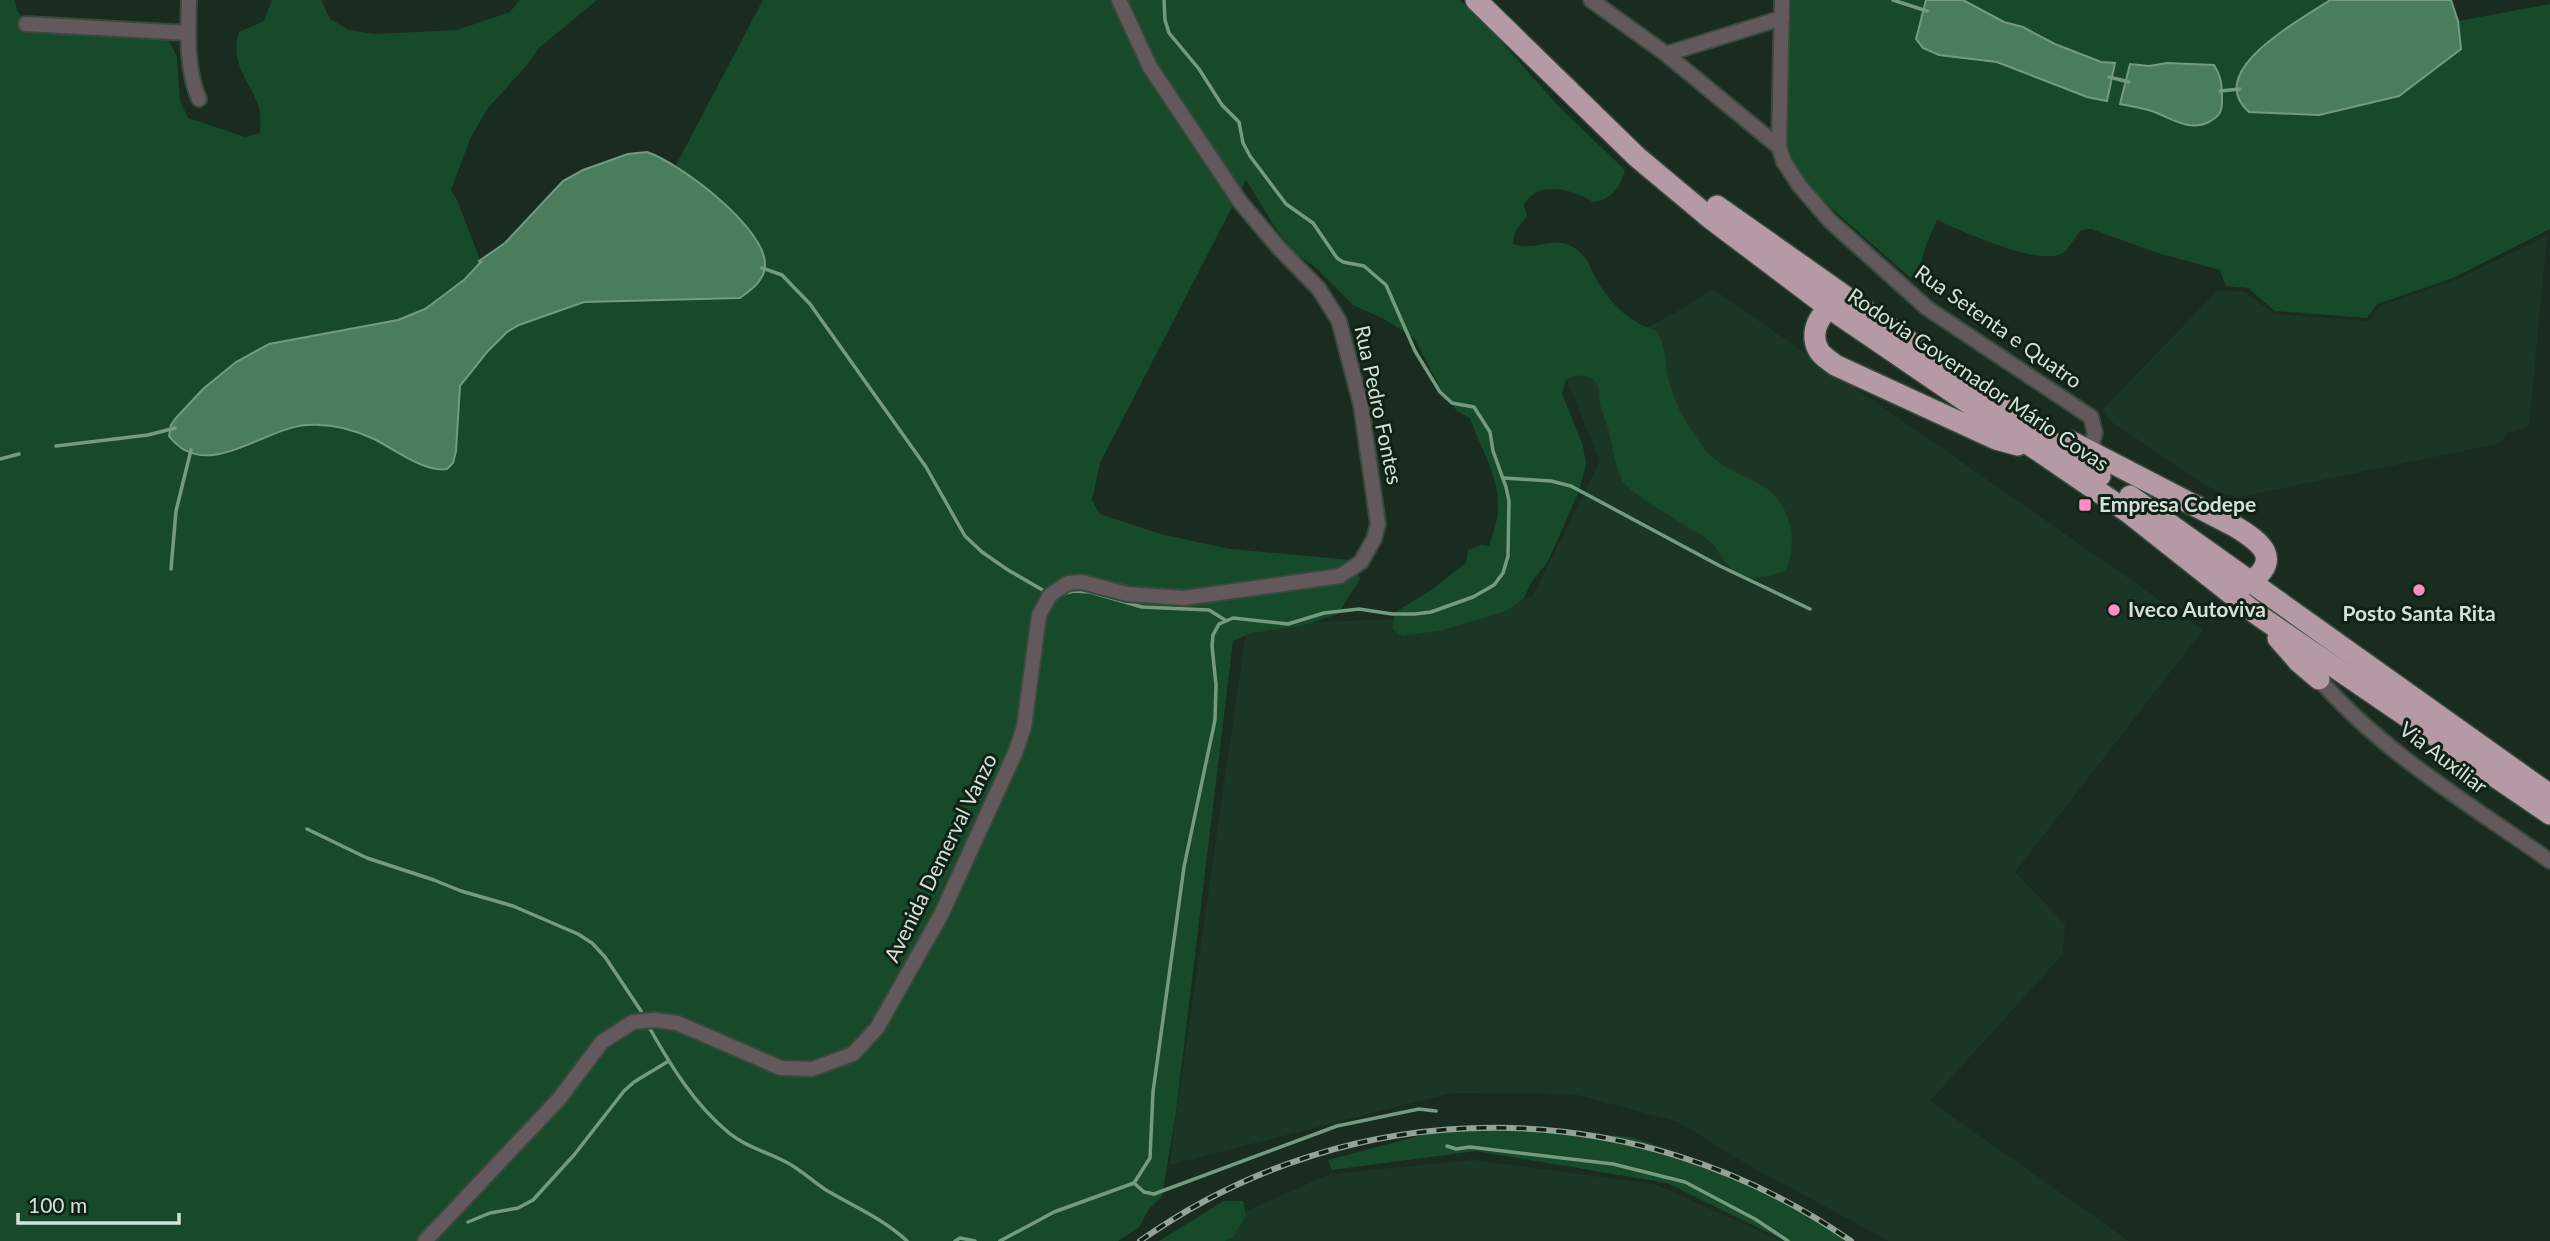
<svg xmlns="http://www.w3.org/2000/svg" width="2550" height="1241" viewBox="0 0 2550 1241" font-family="Lato,sans-serif">
	<style>
		.built { fill: #1c3625 }
		.green { fill: #174a2b; fill-rule: evenodd }
		.water { fill: #4a7d5b; stroke: #749b80; stroke-width: 2 }
		.lines { fill: none; stroke-linecap: round; stroke-linejoin: round }
		.stream { stroke: #749b80; stroke-width: 3.5 }
		.minor-casing { stroke: #38493d; stroke-width: 18 }
		.highway-casing { stroke: #38493d; stroke-width: 24 }
		.minor { stroke: #63585c; stroke-width: 14 }
		.highway { stroke: #b59aa5; stroke-width: 21 }
		.rail-casing { stroke: #94a297; stroke-width: 6 }
		.rail { stroke: #102216; stroke-width: 3.5; stroke-dasharray: 10; stroke-linecap: butt }
		.poi-dot { fill: #fc8fc1; stroke: #102216; stroke-width: 2.5 }
		.labels { text-anchor: middle; stroke-width: 6; stroke-linejoin: round; paint-order: stroke }
		.street-label { font-size: 21px; fill: #d5e1d8; stroke: #102216 }
		.poi-label { font-size: 21px; font-weight: bold; fill: #d5e1d8; stroke: #102216; text-anchor: start }
	</style>
	<rect width="100%" height="100%" fill="#1a2c1f"/>
	<g class="built">
		<polygon points="2547,236 2529,426 2506,433 2503,440 2497,444 2239,497 2222,493 2207,486 2109,420 2102,410 2218,290 2245,292 2274,314 2369,321 2380,306 2454,281"/>
		<polygon points="1713,289 2203,630 2015,872 2065,924 2063,954 1930,1101 2129,1241 1889,1241 1750,1166 1678,1122 1574,1094 1452,1093 1169,1165 1247,625 1443,617 1533,596 1600,461 1563,371 1673,314"/>
		<polygon points="1473,1160 1654,1184 1782,1241 1205,1241 1242,1213 1330,1174"/>
	</g>
	<g class="green">
		<path d="M 0,0 L 15,0 L 17,10 L 25,22 L 152,37 L 169,41 L 177,57 L 180,101 L 188,118 L 245,137 L 260,133 C 260,124 261,114 258,105 C 249,79 229,63 239,32 L 264,21 L 272,0 L 321,0 L 330,19 L 349,30 L 375,34 L 457,30 L 510,12 L 520,0 L 597,0 L 539,48 L 526,66 L 487,109 L 470,139 L 451,190 L 457,200 L 481,262 L 465,279 L 444,295 L 425,309 L 398,320 L 269,344 L 203,389 L 191,403 L 177,447 C 189,451 201,455 214,455 C 244,455 275,428 306,425 C 351,420 393,448 431,469 L 453,463 L 460,386 L 488,351 L 507,332 L 519,325 L 584,302 L 732,299 L 741,218 L 728,210 L 720,199 L 676,165 L 763,0 L 1460,0 L 1490,29 L 1561,109 L 1625,170 C 1620,187 1612,200 1593,202 C 1573,190 1538,179 1524,205 L 1527,216 L 1515,232 L 1513,244 C 1534,252 1551,236 1571,246 C 1588,254 1590,269 1599,284 C 1614,307 1629,321 1656,331 C 1665,344 1665,357 1667,372 C 1670,389 1677,407 1686,422 C 1694,434 1704,451 1716,460 C 1728,470 1744,476 1758,483 C 1790,500 1800,540 1785,571 C 1769,576 1754,582 1738,574 C 1724,566 1719,547 1706,538 C 1689,527 1629,494 1622,480 C 1614,463 1613,446 1608,428 C 1606,420 1601,412 1600,403 C 1599,398 1600,391 1598,387 C 1592,373 1577,374 1566,379 L 1562,394 L 1583,446 L 1586,464 L 1579,491 L 1557,541 L 1547,563 L 1532,581 L 1524,598 L 1506,611 L 1443,630 L 1403,636 L 1393,630 L 1394,613 L 1431,590 L 1466,563 L 1468,550 L 1481,545 L 1489,546 C 1493,533 1498,521 1498,508 C 1500,478 1479,445 1470,418 L 1457,411 L 1444,395 L 1414,338 L 1384,319 L 1353,305 L 1314,266 C 1280,246 1267,211 1246,180 L 1100,463 L 1092,500 L 1100,514 L 1164,535 L 1231,549 L 1350,560 L 1360,579 L 1338,614 L 1304,625 L 1252,633 L 1233,641 L 1176,1112 L 1162,1196 L 1149,1209 L 1139,1227 L 1118,1241 L 0,1241 Z"/>
		<path d="M 1789,0 L 1926,0 L 1917,30 L 1939,55 L 1997,62 L 2087,97 L 2106,101 L 2115,63 C 2081,61 2054,39 2023,27 C 2001,19 1983,14 1963,0 L 2330,0 C 2306,17 2233,56 2237,88 C 2237,95 2246,106 2249,112 L 2274,112 L 2461,49 L 2458,21 L 2550,4 L 2550,229 L 2453,278 L 2377,304 L 2367,318 L 2275,311 L 2248,288 L 2226,286 L 2220,270 L 2158,253 L 2091,229 L 2081,230 C 2075,237 2070,247 2064,252 C 2042,269 1960,230 1937,220 L 1926,245 L 1915,282 L 1812,191 C 1807,186 1801,181 1797,175 C 1775,137 1788,45 1789,0 ZM 2130,65 L 2149,66 L 2175,120 L 2142,108 Z"/>
		<polygon points="1541,1129 1631,1137 1725,1169 1836,1230 1846,1241 1785,1241 1667,1183 1476,1151 1332,1170 1328,1160 1441,1130"/>
		<polygon points="1224,1201 1243,1201 1246,1216 1233,1237 1225,1241 1159,1241"/>
	</g>
	<g class="water">
		<polygon points="1926,0 1963,0 2004,22 2023,27 2055,44 2101,62 2115,63 2107,101 2087,97 1997,62 1939,55 1923,48 1916,39"/>
		<path d="M 2330,0 L 2451,0 L 2458,21 L 2461,49 L 2399,96 L 2319,115 L 2249,112 C 2202,71 2301,20 2330,0 Z"/>
		<path d="M 2167,63 L 2214,65 C 2222,78 2222,86 2222,101 C 2222,113 2219,116 2209,122 C 2189,132 2171,118 2152,111 C 2142,108 2131,106 2120,104 L 2130,64 L 2149,66 Z"/>
		<path d="M 647,152 C 680,163 766,228 765,265 C 765,280 752,289 740,298 L 584,302 L 519,325 L 507,332 L 488,351 L 460,386 L 456,451 L 453,463 L 447,469 C 425,473 394,449 374,439 C 353,429 331,423 307,425 C 263,428 205,484 169,436 L 171,425 L 176,418 L 203,389 L 236,362 L 269,344 L 398,320 L 425,309 L 444,295 L 465,279 L 481,262 L 479,261 L 505,243 L 563,181 L 583,170 L 628,154 Z"/>
	</g>
	<g class="lines">
		<g class="stream">
			<polyline points="1893,0 1927,11"/>
			<polyline points="2109,77 2129,82"/>
			<polyline points="2220,91 2240,89"/>
			<polyline points="762,268 782,275 810,304 926,467 965,536 982,552 1008,570 1046,592"/>
			<polyline points="56,446 148,435 175,428"/>
			<polyline points="0,459 19,454"/>
			<polyline points="1504,478 1551,481 1571,486 1720,566 1810,609"/>
			<polyline points="171,569 176,511 191,450"/>
			<polyline points="1060,595 1073,591 1090,592 1142,607 1209,610 1225,620"/>
			<polyline points="307,829 367,858 434,880 461,891 513,906 578,934 592,943 605,957 641,1011"/>
			<path d="M 649,1027 C 671,1066 694,1104 729,1133 C 746,1147 767,1152 786,1162 C 800,1169 812,1181 826,1190 C 853,1206 884,1219 907,1241"/>
			<polyline points="1447,1146 1456,1149 1470,1147 1613,1164 1685,1182 1755,1219 1788,1241"/>
			<polyline points="1134,1183 1144,1192 1154,1194 1337,1126 1419,1109 1436,1111"/>
			<polyline points="468,1222 490,1213 518,1208 533,1200 574,1155 624,1091 634,1082 667,1062"/>
			<polyline points="955,1241 960,1238 975,1241"/>
			<polyline points="1000,1241 1054,1212 1134,1183 1150,1158 1153,1092 1184,867 1215,720 1216,685 1212,646 1213,635 1219,624 1233,618 1288,624 1324,613 1359,609 1392,614 1415,614 1431,612 1473,597 1494,585 1503,573 1508,556 1509,501 1506,487 1493,451 1490,432 1474,407 1452,403 1440,392 1415,351 1386,285 1364,266 1343,262 1337,258 1313,223 1286,204 1250,156 1243,143 1239,122 1222,105 1199,69 1169,33 1165,20 1164,0"/>
		</g>
		<g class="minor-casing">
			<g id="minor">
				<path d="M 189,0 C 188,32 186,69 199,99"/>
				<polyline points="1591,0 1666,54 1779,147"/>
				<polyline points="1782,0 1779,147 1784,162 1799,185 1830,221 1927,308 2091,417 2095,433 2090,451"/>
				<polyline points="26,24 188,33"/>
				<polyline points="1666,54 1782,18"/>
				<path d="M 2319,679 C 2383,753 2471,805 2550,861"/>
				<polyline points="425,1241 559,1099 602,1042 633,1022 655,1020 677,1023 781,1068 812,1069 853,1054 877,1028 941,915 1016,751 1024,727 1039,615 1050,595 1068,583 1082,582 1127,594 1184,598 1340,576 1361,562 1374,539 1378,524 1361,405 1339,321 1319,289 1279,248 1241,203 1150,67 1119,0"/>
			</g>
		</g>
		<g class="highway-casing">
			<g id="highway">
				<polyline points="1476,0 1637,157 1710,218 1828,307 2128,512 2258,615 2550,814"/>
				<polyline points="1717,206 2100,476"/>
				<path d="M 1841,303 C 1823,307 1808,330 1818,349 C 1821,356 1829,360 1835,365 L 1996,439 L 2018,445"/>
				<path d="M 2070,441 L 2236,527 C 2262,543 2283,559 2248,584 L 2237,584"/>
				<polyline points="2130,496 2550,795"/>
				<polyline points="2278,638 2299,662 2319,679"/>
			</g>
		</g>
		<use href="#minor" class="minor"/>
		<use href="#highway" class="highway"/>
		<g class="rail-casing">
			<path id="rail" d="M 1140,1241 C 1355,1089 1635,1091 1851,1241"/>
		</g>
		<use href="#rail" class="rail"/>
	</g>
	<g class="poi-dot">
		<rect x="2078" y="498" width="14" height="14" rx="3.5"/>
		<circle cx="2419" cy="590" r="7"/>
		<circle cx="2114" cy="610" r="7"/>
	</g>
	<g class="labels">
		<g class="street-label">
			<text transform="translate(1998 327) rotate(35)" y="7">Rua Setenta e Quatro</text>
			<text transform="translate(1978 380) rotate(34)" y="7">Rodovia Governador Mário Covas</text>
			<text transform="translate(1378 405) rotate(78)" y="7">Rua Pedro Fontes</text>
			<text transform="translate(2443 758) rotate(37)" y="7">Via Auxiliar</text>
			<text transform="translate(941 858) rotate(-64)" y="7">Avenida Demerval Vanzo</text>
		</g>
		<g class="poi-label">
			<text x="2099" y="512">Empresa Codepe</text>
			<text x="2128" y="617">Iveco Autoviva</text>
			<text x="2419" y="621" text-anchor="middle">Posto Santa Rita</text>
		</g>
	</g>
	<path d="M18 1213v10h161v-10" fill="none" stroke="#d5e1d8" stroke-width="3.5"/>
	<text x="28" y="1213" font-size="21" fill="#d5e1d8" stroke="#102216" stroke-width="5" paint-order="stroke">100 m</text>
</svg>
